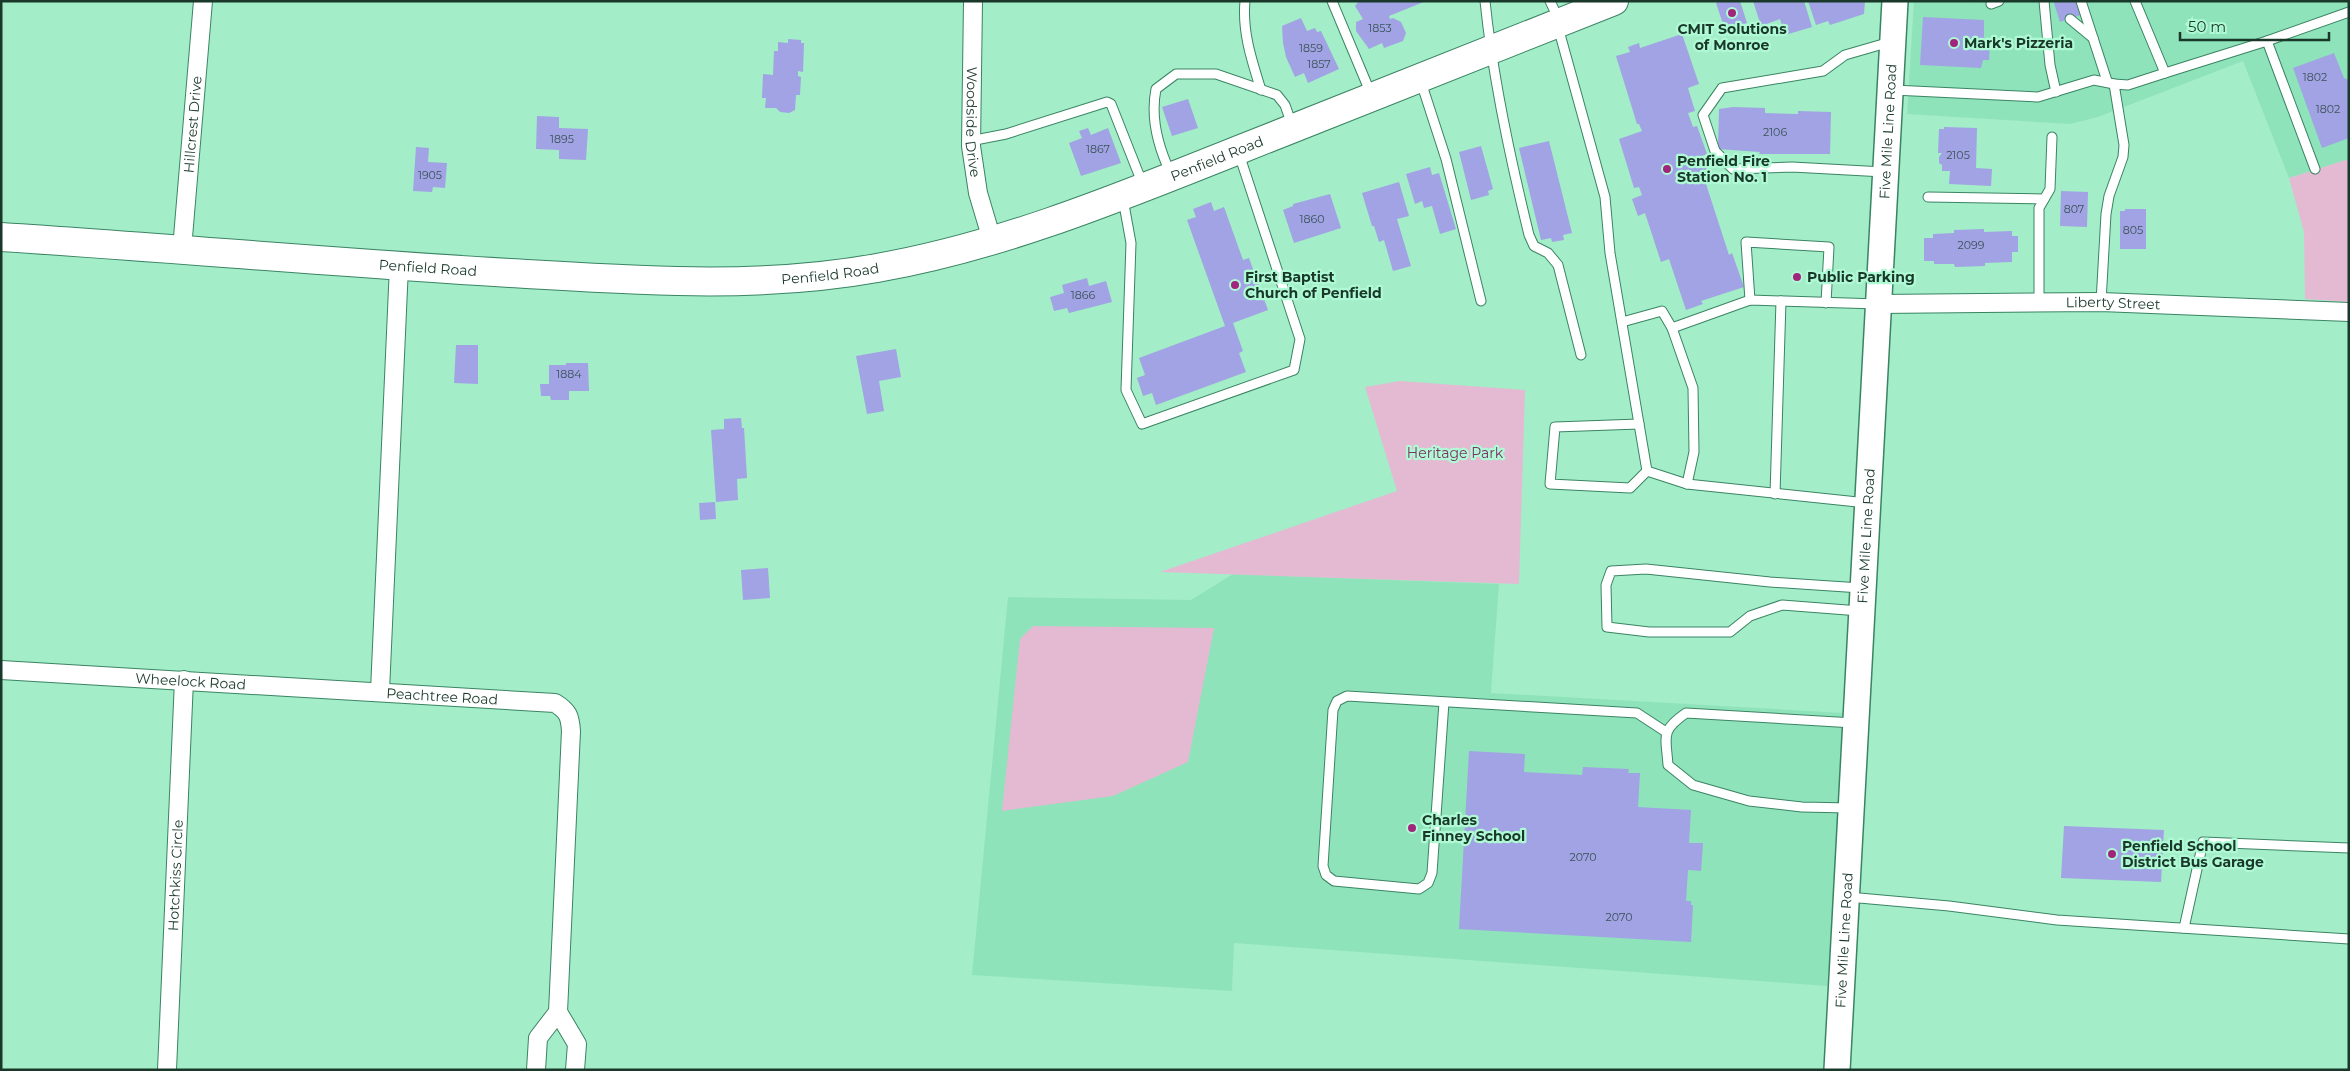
<svg xmlns="http://www.w3.org/2000/svg" width="2350" height="1071" viewBox="0 0 2350 1071" font-family="Montserrat,sans-serif">
	<style>
		.built { fill: #8fe3ba }
		.green { fill: #e4bad3 }
		.building { fill: #a1a3e4 }
		.lines { fill: none; stroke-linecap: round; stroke-linejoin: round }
		.service-casing { stroke: #3a8463; stroke-width: 11 }
		.minor-casing { stroke: #3a8463; stroke-width: 20 }
		.secondary-casing { stroke: #3a8463; stroke-width: 28 }
		.primary-casing { stroke: #3a8463; stroke-width: 30 }
		.service { stroke: #fff; stroke-width: 9 }
		.minor { stroke: #fff; stroke-width: 18 }
		.secondary { stroke: #fff; stroke-width: 25 }
		.primary { stroke: #fff; stroke-width: 28 }
		.poi-dot { fill: #9f267c; stroke: #affad5; stroke-width: 2 }
		.labels { text-anchor: middle; stroke-width: 4.5; stroke-linejoin: round; paint-order: stroke }
		.number-label { font-size: 11px; fill: #3b5358 }
		.poi-label { font-size: 14px; font-weight: bold; fill: #19382a; stroke: #affad5; text-anchor: start }
		.street-label { font-size: 14px; fill: #19382a; stroke: #affad5 }
		.park-label { font-size: 14px; fill: #7c3064; stroke: #affad5 }
	</style>
	<rect width="100%" height="100%" fill="#a3edc8"/>
	<g class="built">
		<polygon points="1914,1 1969,1 1972,3 1977,1 2349,1 2349,159 2289,178 2243,61 2098,117 2070,124 1907,114"/>
		<polygon points="1233,574 1499,584 1491,693 1844,713 1828,986 1234,943 1232,991 972,975 1008,597 1191,600"/>
	</g>
	<g class="green">
		<polygon points="2349,159 2349,302 2305,299 2304,232 2289,178"/>
		<polygon points="1400,381 1525,390 1519,584 1160,572 1397,491 1365,387"/>
		<polygon points="1033,626 1214,628 1188,762 1113,796 1002,811 1020,639"/>
	</g>
	<g class="building">
		<polygon points="1359,1 1426,1 1389,16 1390,19 1393,18 1401,22 1406,33 1403,41 1384,48 1382,43 1369,49 1356,31 1356,22 1363,19 1355,6"/>
		<polygon points="1720,1 1740,1 1747,23 1725,30 1716,3"/>
		<polygon points="1753,1 1804,1 1812,27 1785,35 1780,19 1761,26"/>
		<polygon points="1808,1 1865,1 1864,14 1830,25 1828,21 1816,25"/>
		<polygon points="2057,1 2076,1 2081,15 2060,22 2054,3"/>
		<polygon points="1923,17 1984,20 1984,42 1990,43 1989,60 1983,60 1981,68 1920,65"/>
		<polygon points="1301,18 1307,31 1315,28 1317,32 1321,31 1339,69 1308,83 1304,73 1295,77 1286,57 1283,43 1282,26"/>
		<polygon points="1682,34 1699,84 1688,88 1695,111 1688,113 1693,127 1697,126 1707,154 1702,156 1711,182 1706,184 1729,255 1732,253 1744,287 1701,301 1703,304 1686,310 1669,259 1661,262 1645,213 1638,216 1632,199 1642,195 1639,187 1634,188 1619,139 1642,131 1639,124 1637,124 1616,56 1630,52 1628,47 1639,43 1640,48"/>
		<polygon points="788,39 801,40 801,43 804,43 803,72 798,71 798,76 801,77 800,95 796,95 795,110 789,113 780,112 776,108 765,108 766,98 762,98 763,74 773,75 774,51 778,51 778,42 788,43"/>
		<polygon points="2334,53 2344,78 2349,80 2349,138 2322,148 2293,68"/>
		<polygon points="1188,99 1198,128 1172,136 1162,107"/>
		<polygon points="1733,107 1765,108 1765,113 1798,114 1798,111 1831,112 1830,154 1759,154 1760,152 1718,149 1719,109"/>
		<polygon points="537,116 559,117 559,128 588,129 586,160 559,159 559,150 536,149"/>
		<polygon points="1944,127 1977,128 1976,168 1992,169 1991,186 1949,184 1950,171 1942,171 1942,165 1939,163 1939,157 1942,153 1938,153 1939,129 1944,129"/>
		<polygon points="1088,128 1091,135 1108,128 1121,163 1081,176 1069,143 1082,138 1079,131"/>
		<polygon points="1549,141 1572,233 1563,235 1564,240 1552,242 1551,238 1541,240 1519,148"/>
		<polygon points="1481,146 1493,189 1488,191 1489,195 1471,200 1459,152"/>
		<polygon points="416,147 429,148 428,162 447,163 445,188 433,187 432,192 413,191"/>
		<polygon points="1430,167 1432,175 1439,173 1456,229 1440,234 1432,206 1424,208 1422,201 1415,204 1406,174"/>
		<polygon points="1399,182 1409,216 1397,219 1411,266 1393,271 1384,240 1379,242 1374,226 1372,226 1362,193"/>
		<polygon points="2061,191 2088,192 2087,227 2060,226"/>
		<polygon points="1330,194 1341,228 1294,243 1283,210 1293,206 1293,204"/>
		<polygon points="1211,202 1214,211 1224,207 1243,260 1249,258 1268,310 1233,323 1243,351 1239,353 1246,372 1156,405 1152,393 1143,396 1137,378 1145,375 1139,358 1225,326 1187,220 1196,217 1193,209"/>
		<polygon points="2125,209 2146,209 2146,249 2120,249 2120,211 2125,211"/>
		<polygon points="1984,229 1984,232 2012,231 2012,236 2018,236 2018,252 2012,252 2012,262 1985,263 1985,266 1955,267 1954,264 1934,264 1934,261 1924,261 1924,238 1933,238 1933,234 1954,233 1954,230"/>
		<polygon points="1087,278 1089,286 1106,281 1112,302 1069,313 1067,308 1054,311 1050,297 1064,293 1062,285"/>
		<polygon points="456,345 478,345 478,384 454,383"/>
		<polygon points="896,349 901,377 879,381 884,411 867,414 856,356"/>
		<polygon points="566,363 588,363 589,391 569,391 569,400 551,400 550,396 541,396 540,384 549,384 549,365 566,365"/>
		<polygon points="741,418 742,428 744,428 747,478 737,479 738,500 716,502 711,430 724,429 724,419"/>
		<polygon points="715,502 716,519 700,520 699,503"/>
		<polygon points="768,568 770,598 743,600 741,570"/>
		<polygon points="1469,751 1525,754 1524,772 1582,775 1583,767 1629,769 1628,773 1640,773 1638,807 1691,810 1689,843 1703,843 1701,871 1688,870 1686,901 1691,901 1691,905 1693,905 1691,942 1459,929"/>
		<polygon points="2064,826 2164,830 2161,882 2061,878"/>
	</g>
	<g class="lines">
		<g class="service-casing">
			<g id="service">
				<path d="M 1245,1 C 1242,32 1252,61 1261,90"/>
				<polyline points="1332,1 1371,94"/>
				<path d="M 1485,1 C 1493,80 1510,158 1529,235 L 1534,246 L 1548,253 L 1558,265 L 1581,355"/>
				<polyline points="1550,1 1559,20"/>
				<polyline points="2044,1 2050,65 2056,92"/>
				<polyline points="2081,1 2107,81"/>
				<polyline points="2135,1 2165,73 2267,41 2349,12"/>
				<polyline points="1991,4 1999,1"/>
				<polyline points="2070,19 2093,38"/>
				<polyline points="1558,27 1605,197 1610,253 1647,471 1687,484 1867,503"/>
				<polyline points="2267,41 2315,169"/>
				<polyline points="1421,82 1446,159 1481,301"/>
				<polyline points="1893,90 2038,97 2094,80 2114,84"/>
				<polyline points="970,141 1006,134 1107,102 1111,104 1143,185"/>
				<polyline points="1884,172 1792,167 1733,169 1715,151 1703,115 1722,88 1823,71 1845,55 1890,42"/>
				<path d="M 1171,174 C 1158,147 1150,119 1156,89 L 1176,74 L 1216,74 L 1277,95 L 1285,105 L 1292,125"/>
				<polyline points="1928,197 2044,199"/>
				<polyline points="1123,199 1131,243 1126,390 1142,424 1294,370 1300,339 1239,154"/>
				<polyline points="1750,300 1746,242 1829,247 1826,303"/>
				<polyline points="2039,302 2039,208 2050,189 2052,137"/>
				<polyline points="2101,302 2106,214 2109,196 2123,157 2124,145 2114,84 2128,85 2165,73"/>
				<polyline points="1622,322 1662,311 1672,328 1750,300 1878,304"/>
				<polyline points="1672,328 1693,388 1694,452 1687,484"/>
				<polyline points="1639,424 1555,427 1550,484 1630,488 1647,471"/>
				<polyline points="1775,494 1781,301"/>
				<polyline points="1860,611 1782,605 1750,616 1730,632 1649,632 1607,627 1606,585 1611,571 1646,569 1770,582 1861,588"/>
				<polyline points="1444,702 1432,873 1428,883 1419,889 1334,881 1326,875 1323,866 1333,710 1337,701 1347,696 1637,713 1666,732"/>
				<path d="M 1849,808 L 1802,807 L 1749,801 L 1693,785 L 1668,765 C 1666,736 1660,731 1686,713 L 1854,723"/>
				<polyline points="1848,897 1949,906 2057,920 2349,939"/>
				<polyline points="2184,928 2203,842 2349,848"/>
			</g>
		</g>
		<g class="minor-casing">
			<g id="minor">
				<path id="s1" d="M 973,1 L 971,146 L 978,193 L 992,240"/>
				<path id="s2" d="M 182,249 L 203,1"/>
				<path id="s3" d="M 1878,304 L 2101,302 L 2349,312"/>
				<path id="s4" d="M 1,670 L 555,703 C 568,711 570,716 571,731 L 558,1012 L 538,1038 L 536,1070"/>
				<polyline points="380,691 399,266"/>
				<polyline points="558,1012 577,1044 575,1070"/>
				<path id="s5" d="M 167,1070 L 184,680"/>
			</g>
		</g>
		<g class="secondary-casing">
			<g id="secondary">
				<path id="s6" d="M 1837,1070 L 1895,1"/>
			</g>
		</g>
		<g class="primary-casing">
			<g id="primary">
				<path id="s7" d="M 1,237 C 171,248 340,263 510,273 C 632,280 755,290 877,268 C 1003,246 1123,196 1241,149 C 1366,99 1490,50 1614,1"/>
			</g>
		</g>
		<use href="#service" class="service"/>
		<use href="#minor" class="minor"/>
		<use href="#secondary" class="secondary"/>
		<use href="#primary" class="primary"/>
	</g>
	<g class="poi-dot">
		<circle cx="1732" cy="13" r="5"/>
		<circle cx="1954" cy="43" r="5"/>
		<circle cx="1667" cy="169" r="5"/>
		<circle cx="1797" cy="277" r="5"/>
		<circle cx="1235" cy="285" r="5"/>
		<circle cx="1412" cy="828" r="5"/>
		<circle cx="2112" cy="854" r="5"/>
	</g>
	<g class="labels">
		<g class="number-label">
			<text x="1380" y="32">1853</text>
			<text x="1311" y="52">1859</text>
			<text x="1319" y="68">1857</text>
			<text x="2315" y="81">1802</text>
			<text x="2328" y="113">1802</text>
			<text x="1775" y="136">2106</text>
			<text x="562" y="143">1895</text>
			<text x="1098" y="153">1867</text>
			<text x="1958" y="159">2105</text>
			<text x="430" y="179">1905</text>
			<text x="2074" y="213">807</text>
			<text x="1312" y="223">1860</text>
			<text x="2133" y="234">805</text>
			<text x="1971" y="249">2099</text>
			<text x="1083" y="299">1866</text>
			<text x="569" y="378">1884</text>
			<text x="1583" y="861">2070</text>
			<text x="1619" y="921">2070</text>
		</g>
		<g class="poi-label">
			<text x="1732" y="34" text-anchor="middle">CMIT Solutions<tspan x="1732" dy="16">of Monroe</tspan></text>
			<text x="1964" y="48">Mark's Pizzeria</text>
			<text x="1677" y="166">Penfield Fire<tspan x="1677" dy="16">Station No. 1</tspan></text>
			<text x="1245" y="282">First Baptist<tspan x="1245" dy="16">Church of Penfield</tspan></text>
			<text x="1807" y="282">Public Parking</text>
			<text x="1422" y="825">Charles<tspan x="1422" dy="16">Finney School</tspan></text>
			<text x="2122" y="851">Penfield School<tspan x="2122" dy="16">District Bus Garage</tspan></text>
		</g>
		<g class="street-label">
			<text dy="5" stroke="none"><textPath href="#s1" startOffset="121">Woodside Drive</textPath></text>
			<text dy="5" stroke="none"><textPath href="#s2" startOffset="125">Hillcrest Drive</textPath></text>
			<text dy="5" stroke="none"><textPath href="#s6" startOffset="940">Five Mile Line Road</textPath></text>
			<text dy="5" stroke="none"><textPath href="#s7" startOffset="1236">Penfield Road</textPath></text>
			<text dy="5" stroke="none"><textPath href="#s7" startOffset="428">Penfield Road</textPath></text>
			<text dy="5" stroke="none"><textPath href="#s7" startOffset="831">Penfield Road</textPath></text>
			<text dy="5" stroke="none"><textPath href="#s3" startOffset="235">Liberty Street</textPath></text>
			<text dy="5" stroke="none"><textPath href="#s6" startOffset="535">Five Mile Line Road</textPath></text>
			<text dy="5" stroke="none"><textPath href="#s4" startOffset="190">Wheelock Road</textPath></text>
			<text dy="5" stroke="none"><textPath href="#s4" startOffset="442">Peachtree Road</textPath></text>
			<text dy="5" stroke="none"><textPath href="#s5" startOffset="195">Hotchkiss Circle</textPath></text>
			<text dy="5" stroke="none"><textPath href="#s6" startOffset="130">Five Mile Line Road</textPath></text>
		</g>
		<g class="park-label">
			<text x="1455" y="458">Heritage Park</text>
		</g>
	</g>
	<rect width="2350" height="1071" fill="none" stroke="#19382a" stroke-width="5"/>
	<path d="M2180 32v8h149v-8" fill="none" stroke="#19382a" stroke-width="2.5"/>
	<text x="2188" y="32" font-size="15" fill="#19382a" stroke="#affad5" stroke-width="4" paint-order="stroke">50 m</text>
</svg>
